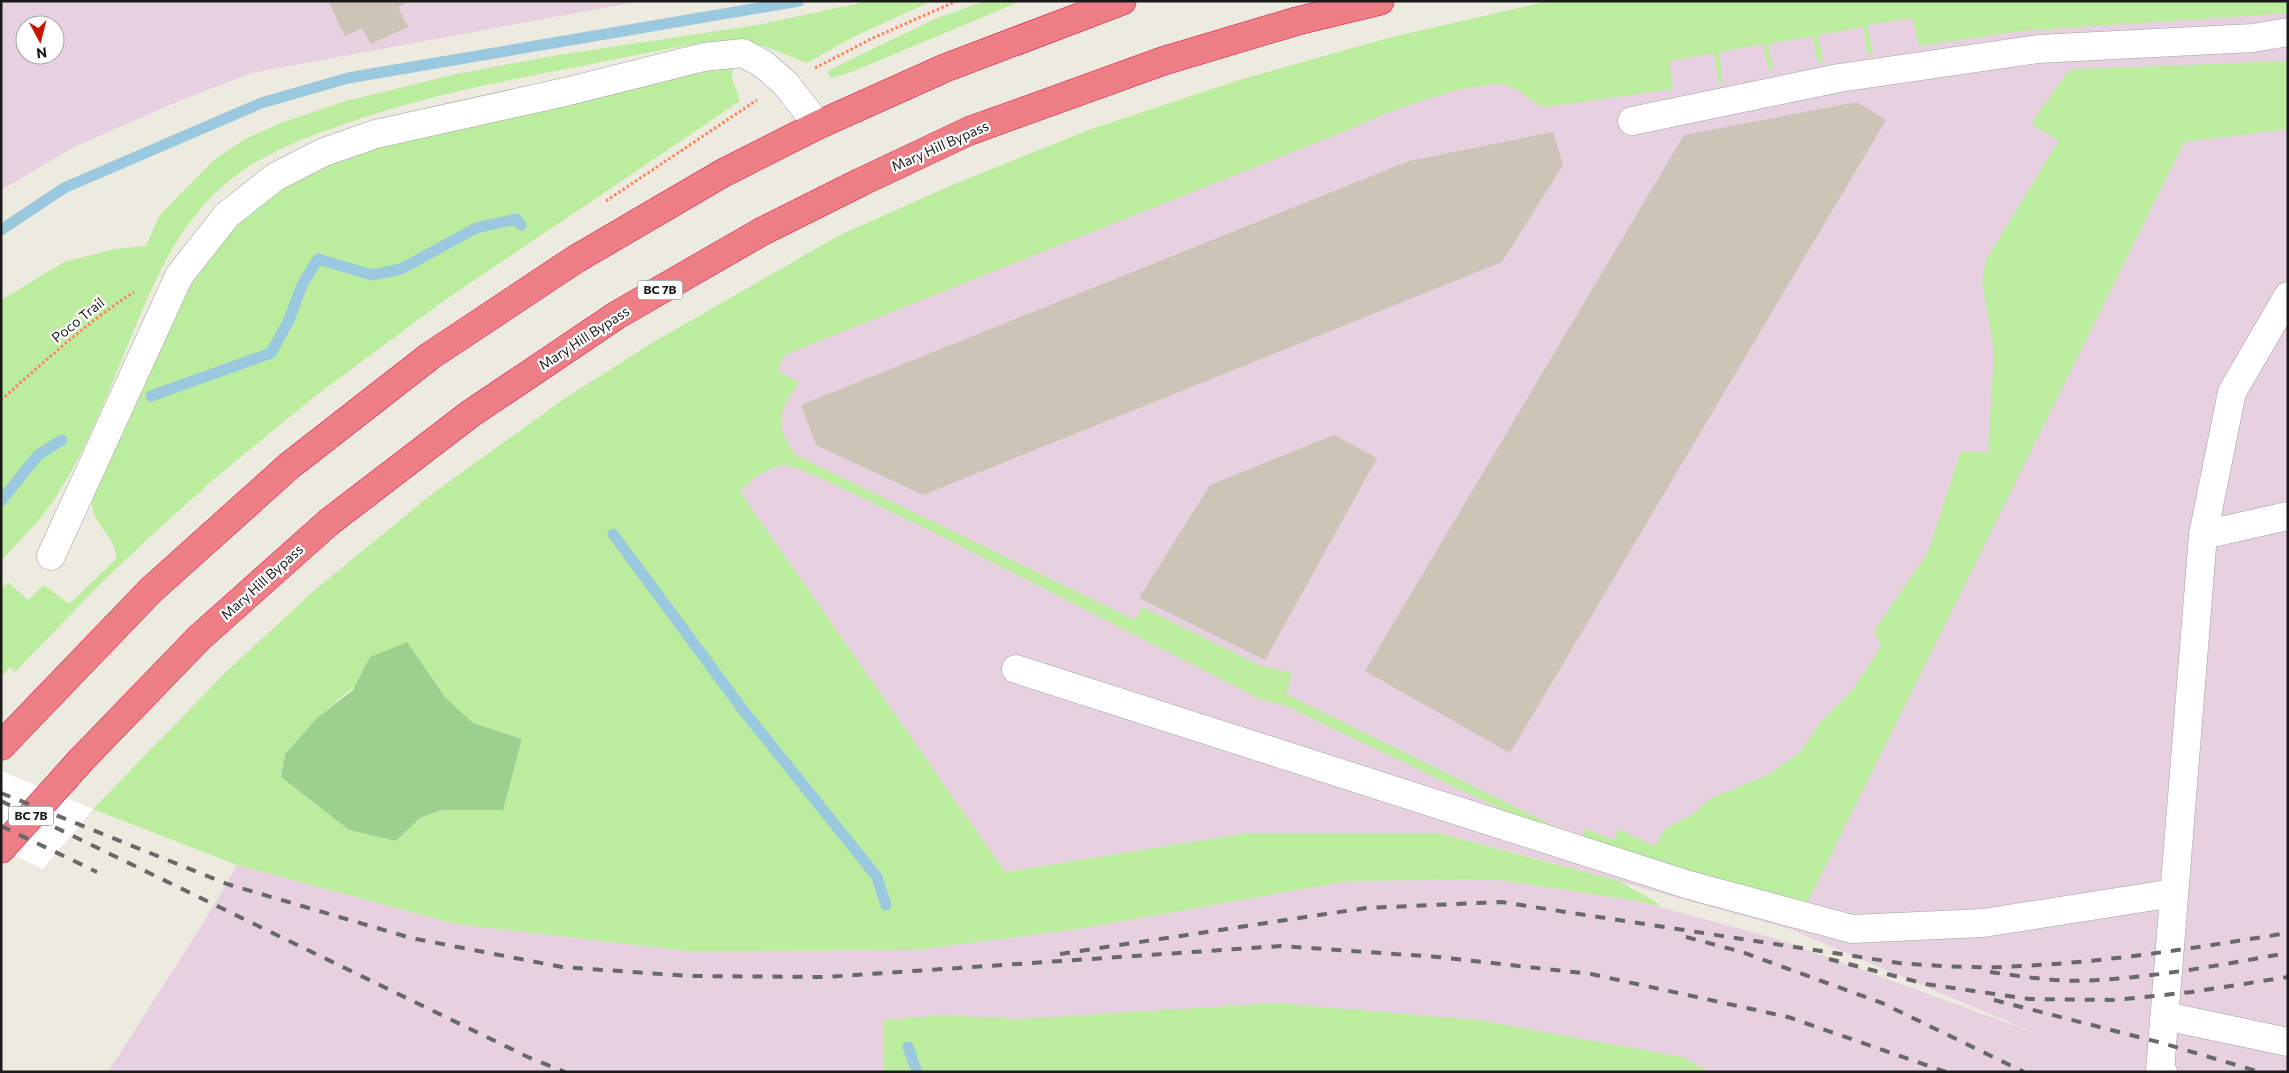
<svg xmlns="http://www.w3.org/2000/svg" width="2289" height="1073" viewBox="0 0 2289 1073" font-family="Commissioner,sans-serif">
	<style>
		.industrial { fill: #e7d0e0; fill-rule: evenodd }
		.grass { fill: #bced9f; fill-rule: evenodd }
		.forest { fill: #9bd08f }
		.pier { fill: #fff }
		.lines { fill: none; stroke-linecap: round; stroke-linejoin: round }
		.stream { stroke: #9ac8df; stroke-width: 11 }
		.building { fill: #cdc4b8 }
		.minor-casing { stroke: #a1a1a1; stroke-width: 29 }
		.highway-casing { stroke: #e21544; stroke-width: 29 }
		.path { stroke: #ff815e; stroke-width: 3; stroke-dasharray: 2.5 2.5; stroke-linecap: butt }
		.minor { stroke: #fff; stroke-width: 28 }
		.highway { stroke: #ed7e86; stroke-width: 28 }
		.rail { stroke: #686868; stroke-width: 4; stroke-dasharray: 10 10; stroke-linecap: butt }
		.labels { text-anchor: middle; stroke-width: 4.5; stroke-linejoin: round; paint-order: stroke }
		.shield { fill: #fff; stroke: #5f5f5f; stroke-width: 1 }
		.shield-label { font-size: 12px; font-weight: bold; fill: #1a1a1a }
		.street-label { font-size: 14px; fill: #1a1a1a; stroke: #fff }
	</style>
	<rect width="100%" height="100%" fill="#edeadf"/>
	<g class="industrial">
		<path d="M 1,1 L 641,1 L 251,73 L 174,103 L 74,147 L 1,190 ZM 25,25 L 55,25 L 55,55 L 25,55 Z"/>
		<polygon points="1693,1 2288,1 2288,1072 108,1072 207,917 237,865 456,924 688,951 914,950 1071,930 1348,881 1492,879 1638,901 1777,939 2035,1033 1790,929 1542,860 1438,833 1247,833 1005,872 690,420 791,307"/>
	</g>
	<g class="grass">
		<path d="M 869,1 L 932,1 L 853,37 L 807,63 C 768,47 756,40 713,42 C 665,48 618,59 571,68 C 492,83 415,98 339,126 C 303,138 266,153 235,176 C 207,197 185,226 168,256 C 127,333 104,422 57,495 C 42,519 20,540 1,561 L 1,300 L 64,262 L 114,249 L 146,246 L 159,216 L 214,160 L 245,139 L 281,123 L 342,102 L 456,74 L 552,56 L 757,25 Z"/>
		<polygon points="985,1 1021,1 854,71 831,78 827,72 839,65 935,19"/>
		<path d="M 1549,1 L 2288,1 L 2288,13 L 2019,31 L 1919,46 L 1912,18 L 1867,25 L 1873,54 L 1871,56 L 1867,53 L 1863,27 L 1818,35 L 1823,61 L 1821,64 L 1817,61 L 1813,36 L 1768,44 L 1773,68 L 1768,69 L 1763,44 L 1719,52 L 1723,83 L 1720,83 L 1718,80 L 1714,53 L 1669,61 L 1673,89 L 1545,107 C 1531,104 1521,88 1505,85 C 1473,79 1381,114 1350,129 L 784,355 L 778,372 L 798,381 L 798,384 C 777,411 775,428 796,455 L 1135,620 L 1142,607 L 1259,665 L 1292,673 L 1286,694 L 1564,831 L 1582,837 L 1585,828 L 1613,840 L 1618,829 L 1655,846 L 1666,828 L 1693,814 L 1711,798 L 1770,774 L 1801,751 L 1821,721 L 1853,689 L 1881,646 L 1874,631 L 1928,552 L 1961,451 L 1988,453 L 1994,351 L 1982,282 L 1986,260 L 2059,140 L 2034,126 L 2032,122 L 2066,74 L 2071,70 L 2079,69 L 2288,61 L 2288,129 L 2184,142 L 1807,903 L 1801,906 L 1545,830 L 1286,706 L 1260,699 L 935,533 L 821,478 L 788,465 L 775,467 L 754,478 L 740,492 L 1005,872 L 1247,833 L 1438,833 L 1619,881 L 1659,904 L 1658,906 L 1638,901 L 1492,879 L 1348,881 L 1071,930 L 914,950 L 688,951 L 456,924 L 237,865 L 93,809 L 228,670 L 316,589 L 432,494 L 564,399 L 650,344 L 838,236 L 952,185 L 1091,129 L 1239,80 L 1388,38 ZM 407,642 L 445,697 L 473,723 L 522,739 L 503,810 L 441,810 L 420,818 L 396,841 L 349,830 L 281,777 L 285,754 L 317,718 Z"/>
		<path d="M 721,69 L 733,69 L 732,78 L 740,101 L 445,300 L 315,396 L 214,479 L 152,535 L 101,583 L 15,672 L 10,667 L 1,677 L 1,585 L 4,587 L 8,582 L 28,600 L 44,585 L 69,604 L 116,559 C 118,543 101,530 95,516 C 92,510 92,502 92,496 L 209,238 L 320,160 L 693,74 Z"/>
		<polygon points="1276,1003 1477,1020 1683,1057 1709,1072 884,1072 884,1020 945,1015 1018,1019"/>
	</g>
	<polygon class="forest" points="407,642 445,697 473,723 522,739 503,810 441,810 420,818 396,841 349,830 281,777 285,754 317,718 353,690 370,657"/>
	<polygon class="pier" points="1,771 93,809 43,869 1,849"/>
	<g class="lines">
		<g class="stream">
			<polyline points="1,230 64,188 261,103 348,78 799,1"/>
			<polyline points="151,396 271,353 289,320 302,285 318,259 372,275 401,269 476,228 516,219 521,225"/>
			<polyline points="1,501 38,455 62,440"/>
			<polyline points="613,534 743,710 877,877 886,905"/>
			<polyline points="908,1047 917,1072"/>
		</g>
	</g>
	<g class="building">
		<polygon points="328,1 411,1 398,7 408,27 371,44 362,28 345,36"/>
		<polygon points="1857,102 1886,120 1510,753 1365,671 1684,135"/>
		<polygon points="1553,132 1563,165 1502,262 923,495 816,445 801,405 1409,161"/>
		<polygon points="1334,435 1377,458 1265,660 1139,598 1210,485"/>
	</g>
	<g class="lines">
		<g class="minor-casing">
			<g id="minor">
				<polyline points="1632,121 1839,78 2038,49 2253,38 2288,32"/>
				<polyline points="2203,535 2232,392 2288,296"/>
				<polyline points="51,556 179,276 227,215 275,177 324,152 376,134 565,92 704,57 743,53 763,64 785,83 818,125"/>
				<polyline points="1016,669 1689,885 1852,929 1983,923 2174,893"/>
				<polyline points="2165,1016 2288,1042"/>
				<polyline points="2163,1072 2160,1071 2203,535 2288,516"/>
			</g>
		</g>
		<g class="highway-casing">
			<g id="highway">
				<polyline points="1,746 151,590 289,466 430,356 576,259 723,173 818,125 945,68 1122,1"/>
				<polyline points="1,849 81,760 199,638 329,522 470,414 617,315 761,232 861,182 969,131 1163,61 1297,21 1380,1"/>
			</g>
		</g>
		<g class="path">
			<polyline points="815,68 873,38 957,1"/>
			<polyline points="606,201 757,100"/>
			<path d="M 1,400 C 44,362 86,323 134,292"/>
		</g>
		<use href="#minor" class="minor"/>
		<use href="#highway" class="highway"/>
		<g class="rail">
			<polyline points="1,793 227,884 411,938 562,967 689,976 826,977 1281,946 1438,957 1591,974 1788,1017 1946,1072"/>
			<polyline points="1,801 528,1057 565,1072"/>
			<polyline points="1,826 97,872"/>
			<polyline points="1686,937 1742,952 1882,1003 2024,1072"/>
			<path d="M 1060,954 L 1366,908 L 1501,902 L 1899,963 C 1939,966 1980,969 2020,966 C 2110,962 2199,947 2288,933"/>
			<polyline points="1829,959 1926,984 2029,999 2116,1000 2192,992 2288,977"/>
			<path d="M 1990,972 C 2026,977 2063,983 2100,980 C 2162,976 2226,964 2288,953"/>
			<polyline points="1994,1000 2162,1043 2260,1072"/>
		</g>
	</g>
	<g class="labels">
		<g class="shield">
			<rect x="637.5" y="280.5" width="45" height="19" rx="4"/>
			<rect x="8.5" y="806.5" width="45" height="19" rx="4"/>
		</g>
		<g class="shield-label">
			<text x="660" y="294">BC 7B</text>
			<text x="31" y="820">BC 7B</text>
		</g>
		<g class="street-label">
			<text transform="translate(940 146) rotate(-24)" y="5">Mary Hill Bypass</text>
			<text transform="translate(78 320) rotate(-39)" y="5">Poco Trail</text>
			<text transform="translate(584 338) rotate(-33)" y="5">Mary Hill Bypass</text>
			<text transform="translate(262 582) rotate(-42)" y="5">Mary Hill Bypass</text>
		</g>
	</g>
	<rect width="2289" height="1073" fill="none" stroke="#1a1a1a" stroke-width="5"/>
	<g transform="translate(40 40) rotate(173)"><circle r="24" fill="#ffffff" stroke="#a3a3a3"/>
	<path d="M0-4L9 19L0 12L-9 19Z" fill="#c51700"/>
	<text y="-8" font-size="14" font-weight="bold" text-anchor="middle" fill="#1a1a1a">N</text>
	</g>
</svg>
